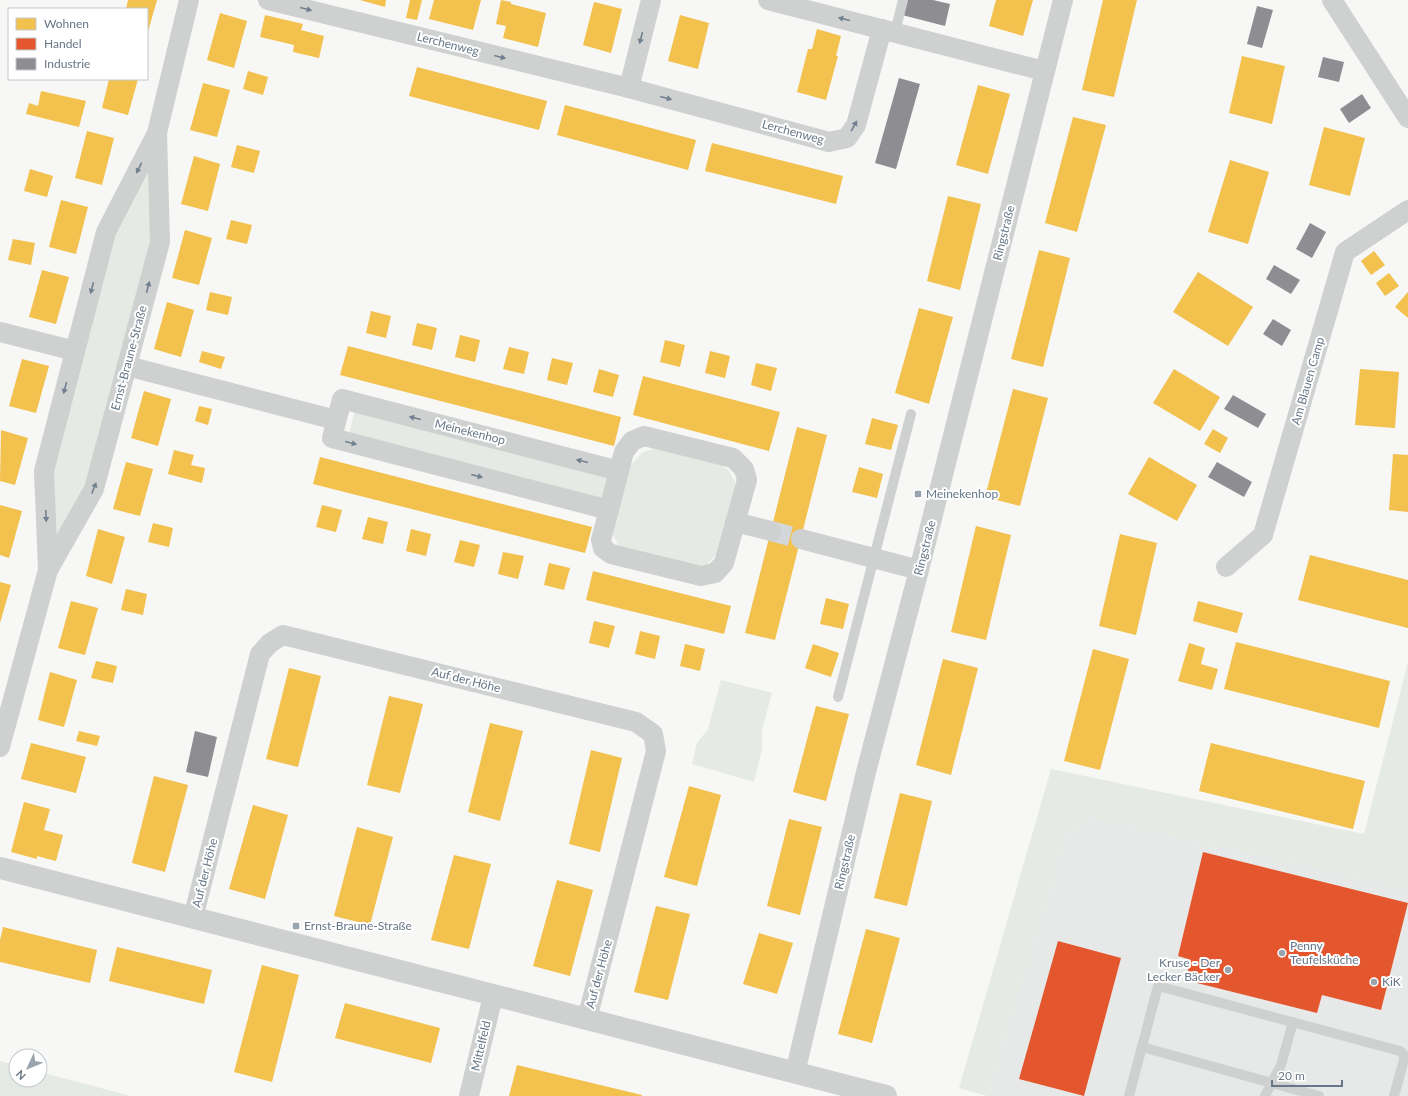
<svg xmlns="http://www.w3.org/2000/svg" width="1408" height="1096" viewBox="0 0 1408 1096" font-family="Lato,sans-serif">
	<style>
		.built { fill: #e7e9e9 }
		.green { fill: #e6eae4 }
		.homes { fill: #f2c14e }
		.shops { fill: #e4572e }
		.industry { fill: #8d8d92 }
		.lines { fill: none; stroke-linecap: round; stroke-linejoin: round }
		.minor-tunnel { stroke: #d3d7da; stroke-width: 20; stroke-dasharray: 20 10; stroke-linecap: butt }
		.service { stroke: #cfd1d1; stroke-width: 10 }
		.minor { stroke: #cfd1d1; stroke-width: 20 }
		.tertiary { stroke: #cfd1d1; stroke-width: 22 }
		.oneway { fill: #71808e }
		.poi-dot { fill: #99a4ae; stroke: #fff; stroke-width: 1.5 }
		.labels { text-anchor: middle; stroke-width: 4; stroke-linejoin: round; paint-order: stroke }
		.street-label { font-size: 12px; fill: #677787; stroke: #fff }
		.poi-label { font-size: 12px; fill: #677787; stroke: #fff; text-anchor: start }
	</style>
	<rect width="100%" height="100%" fill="#f7f7f6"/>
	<polygon class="built" points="1092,818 1408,889 1408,1096 987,1096 1067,834"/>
	<g class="green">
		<polygon points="151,157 152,240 87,486 53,548 52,468 112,235"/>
		<polygon points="355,410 611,475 604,504 348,437"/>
		<polygon points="661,447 717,461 729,471 736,484 716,554 707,565 694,569 629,553 618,545 612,533 631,465 643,452"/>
		<polygon points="1408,662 1408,889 1092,818 1067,834 987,1096 959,1088 1051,769 1364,834"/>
		<polygon points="721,680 772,693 762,730 762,749 754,782 692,764 697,743 708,729"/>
		<polygon points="0,1061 16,1065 16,1080 40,1080 40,1072 131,1096 0,1096"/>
	</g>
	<g class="homes">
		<polygon points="128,0 157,0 147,35 147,9 126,9"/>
		<polygon points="360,0 386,0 385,7"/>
		<polygon points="410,0 422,0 417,20 406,18"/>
		<polygon points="434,0 481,0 473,30 429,19"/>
		<polygon points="501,0 511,2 511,4 546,13 538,47 503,38 506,26 496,24"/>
		<polygon points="996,0 1033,0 1023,36 989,26"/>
		<polygon points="1103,0 1137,0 1114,97 1082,90"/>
		<polygon points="594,2 622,9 611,53 583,45"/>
		<polygon points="220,13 247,21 234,68 207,60"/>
		<polygon points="265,15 303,24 301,30 324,36 319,58 293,52 294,45 260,37"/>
		<polygon points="680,15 709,23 698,69 668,61"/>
		<polygon points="817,29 841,36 836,56 838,56 826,100 797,92 808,49 812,49"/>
		<polygon points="1242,56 1285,66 1272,124 1229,113"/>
		<polygon points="417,67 547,101 539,130 409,96"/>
		<polygon points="248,71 268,77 263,95 243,89"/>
		<polygon points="109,79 138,79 128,115 102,108"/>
		<polygon points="203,83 230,90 217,137 190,130"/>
		<polygon points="978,85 1010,94 988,174 956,165"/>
		<polygon points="41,91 86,101 79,127 26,114 29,103 38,106"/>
		<polygon points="565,105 696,140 688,170 557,135"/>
		<polygon points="1073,117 1106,125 1077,232 1045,223"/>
		<polygon points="1324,127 1365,138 1350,196 1309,185"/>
		<polygon points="87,131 114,138 102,185 75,178"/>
		<polygon points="712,143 843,176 836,204 705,171"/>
		<polygon points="237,145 260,151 254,173 231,167"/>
		<polygon points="194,156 220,164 208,211 181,204"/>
		<polygon points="1230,160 1269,172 1248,244 1208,232"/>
		<polygon points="30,169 53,176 47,197 24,191"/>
		<polygon points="948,196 981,204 960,290 927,281"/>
		<polygon points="61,200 88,207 76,254 49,247"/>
		<polygon points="231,220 252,225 247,244 226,239"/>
		<polygon points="185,230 212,238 199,285 172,278"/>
		<polygon points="13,239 35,243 31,265 8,260"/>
		<polygon points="1039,250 1070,258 1043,367 1011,359"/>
		<polygon points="1374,251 1385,265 1371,275 1361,261"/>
		<polygon points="42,270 69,277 56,324 29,317"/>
		<polygon points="1198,272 1253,307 1228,346 1173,312"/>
		<polygon points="1389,273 1399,286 1385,296 1376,283"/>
		<polygon points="210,292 232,297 228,315 206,310"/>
		<polygon points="1408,292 1408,318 1395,307"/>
		<polygon points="167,302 194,310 181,357 154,349"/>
		<polygon points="919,308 953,317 929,404 895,393"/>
		<polygon points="371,311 391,316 386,338 366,333"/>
		<polygon points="417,323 437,328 432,350 412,345"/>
		<polygon points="460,335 480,340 475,362 455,357"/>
		<polygon points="665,340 685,345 680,367 660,362"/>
		<polygon points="348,346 621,417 614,446 340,375"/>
		<polygon points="509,347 529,352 524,374 503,369"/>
		<polygon points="202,351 225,357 221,369 199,362"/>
		<polygon points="710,351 730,356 725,378 705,373"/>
		<polygon points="552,358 573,363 567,385 547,380"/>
		<polygon points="22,359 49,366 36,413 9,406"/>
		<polygon points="756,363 777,368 771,391 751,385"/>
		<polygon points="599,369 619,375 613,397 593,392"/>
		<polygon points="1174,369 1220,397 1200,431 1153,403"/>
		<polygon points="1360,369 1399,372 1395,428 1355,425"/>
		<polygon points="643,376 780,412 769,451 633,415"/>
		<polygon points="1013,389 1048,398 1020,506 985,497"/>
		<polygon points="144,391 171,399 158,446 131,438"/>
		<polygon points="199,406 212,409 208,425 195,421"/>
		<polygon points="872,418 898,425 891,450 865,444"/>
		<polygon points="797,427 827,435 775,640 745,633"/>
		<polygon points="1213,429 1228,438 1220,453 1204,444"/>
		<polygon points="1,430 28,438 15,485 0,481"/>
		<polygon points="174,450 194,455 191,465 205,468 202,483 168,474"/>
		<polygon points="1393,454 1408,455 1408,512 1389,510"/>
		<polygon points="320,457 592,527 585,553 313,484"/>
		<polygon points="1149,457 1197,485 1177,521 1128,494"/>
		<polygon points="126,462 153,469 140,516 113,509"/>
		<polygon points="859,467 883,474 877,498 852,492"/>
		<polygon points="0,505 22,511 9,558 0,555"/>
		<polygon points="322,505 342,510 336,532 316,527"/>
		<polygon points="368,517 388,522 383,544 362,539"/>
		<polygon points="153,523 173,528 169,547 148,542"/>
		<polygon points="976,526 1011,535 986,640 951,632"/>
		<polygon points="98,529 125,537 112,584 86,576"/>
		<polygon points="411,529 431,534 426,556 406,551"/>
		<polygon points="1120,534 1157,543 1136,635 1099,626"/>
		<polygon points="460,540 480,545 474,567 454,562"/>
		<polygon points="503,552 524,556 518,579 498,574"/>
		<polygon points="1310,555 1408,580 1408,628 1298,600"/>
		<polygon points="549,563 570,568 564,590 544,585"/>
		<polygon points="593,571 731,606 724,634 586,600"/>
		<polygon points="0,582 11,585 0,623"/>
		<polygon points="126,589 147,594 143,615 121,610"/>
		<polygon points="826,598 849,604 843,629 820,624"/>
		<polygon points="71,601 98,608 85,655 58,648"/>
		<polygon points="1198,601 1243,613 1237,633 1193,621"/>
		<polygon points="594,621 615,626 609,648 589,643"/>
		<polygon points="640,631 660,636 655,659 635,654"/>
		<polygon points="1236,642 1390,681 1379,728 1224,689"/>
		<polygon points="1189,643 1205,648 1201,664 1218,669 1212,690 1178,681"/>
		<polygon points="685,644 705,649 700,671 680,666"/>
		<polygon points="813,644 839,653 831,677 805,668"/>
		<polygon points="1093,649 1129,659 1100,770 1064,761"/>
		<polygon points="943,659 978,668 951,775 916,765"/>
		<polygon points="96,661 117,666 113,683 91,678"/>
		<polygon points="289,668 321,676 298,767 266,759"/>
		<polygon points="50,672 77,680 64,727 38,720"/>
		<polygon points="389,696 423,704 400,793 367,785"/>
		<polygon points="816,706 849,714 826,801 793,792"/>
		<polygon points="490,723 523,731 500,821 468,812"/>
		<polygon points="79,731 100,736 97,746 76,741"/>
		<polygon points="31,743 86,757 76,793 21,779"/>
		<polygon points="1211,743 1365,781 1353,829 1199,791"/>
		<polygon points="591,750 622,758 600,852 569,844"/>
		<polygon points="154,776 188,785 165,872 132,863"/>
		<polygon points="689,786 721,795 697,886 664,877"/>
		<polygon points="900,793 932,801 907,906 874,898"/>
		<polygon points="24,802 50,809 44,830 63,835 56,861 37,856 37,859 11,852"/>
		<polygon points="253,805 288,815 265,899 229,889"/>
		<polygon points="789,819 822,827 800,915 767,906"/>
		<polygon points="357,827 393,837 370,925 334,916"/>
		<polygon points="454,855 491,864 469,949 431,940"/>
		<polygon points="557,880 593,890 570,976 533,966"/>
		<polygon points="656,906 690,914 668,1000 634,992"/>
		<polygon points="3,927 97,950 90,983 0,962 0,940"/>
		<polygon points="866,929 900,938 872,1043 838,1034"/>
		<polygon points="759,933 793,943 777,994 743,984"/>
		<polygon points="117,947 212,970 204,1004 109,981"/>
		<polygon points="262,965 299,975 272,1082 234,1072"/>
		<polygon points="345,1003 440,1028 431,1063 335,1038"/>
		<polygon points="517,1065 642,1095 642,1096 509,1096"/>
	</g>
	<g class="shops">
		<polygon points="1203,852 1408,903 1381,1010 1322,995 1317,1013 1185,980 1191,960 1178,956"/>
		<polygon points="1058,941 1121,958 1084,1096 1019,1079"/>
	</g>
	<g class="industry">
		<polygon points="906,0 933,0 950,4 945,26 902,15"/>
		<polygon points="1257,6 1273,10 1262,48 1247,44"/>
		<polygon points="1323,57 1344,62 1339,82 1318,77"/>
		<polygon points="899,78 920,84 896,169 875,163"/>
		<polygon points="1362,94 1371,108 1349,123 1340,109"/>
		<polygon points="1310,223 1326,232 1312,258 1296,249"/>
		<polygon points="1274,265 1300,280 1291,294 1266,279"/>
		<polygon points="1273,319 1291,330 1282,346 1263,334"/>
		<polygon points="1233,395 1266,414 1258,428 1224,409"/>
		<polygon points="1217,462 1252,482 1244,497 1208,477"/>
		<polygon points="195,731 217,737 208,777 186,772"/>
	</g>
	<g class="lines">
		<polyline class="minor-tunnel" points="771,531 801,539"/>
		<g class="service">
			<polyline points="895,32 903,0"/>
			<polyline points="838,697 911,414"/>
			<polyline points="1142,1047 1319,1096"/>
			<polyline points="1129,1096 1158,986 1400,1051 1405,1056 1394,1096"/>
			<polyline points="1265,1096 1281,1065 1293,1022"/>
		</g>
		<g class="minor">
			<polyline points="268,0 629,88 829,142 847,138 856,125 882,29"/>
			<polyline points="768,0 1044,71"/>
			<polyline points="1332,0 1408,118"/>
			<polyline points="629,88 651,0"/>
			<polyline points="0,332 75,351"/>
			<polyline points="127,366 336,420"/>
			<polygon points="644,436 733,458 744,469 747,480 724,563 715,573 701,576 611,554 603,548 601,540 624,452 632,441"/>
			<polyline points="609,510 332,438 342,399 619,471"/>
			<polyline points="735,522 771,531"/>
			<polyline points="801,539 919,570"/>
			<polyline points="1226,567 1263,535 1345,252 1408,210"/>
			<polyline points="48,570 44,471 106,232 157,133 189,0"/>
			<polyline points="0,747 48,570 94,489 160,242 157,133"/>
			<polyline points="193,918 260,654 270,643 283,635 636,722 653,734 656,751 587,1019"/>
			<polyline points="795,1073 866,772 919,570 1063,0"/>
			<polyline points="469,1096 493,996"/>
		</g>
		<polyline class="tertiary" points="0,868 886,1096"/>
	</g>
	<defs><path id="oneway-solid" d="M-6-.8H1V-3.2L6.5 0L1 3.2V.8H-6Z"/></defs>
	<g class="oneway">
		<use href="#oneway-solid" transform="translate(306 9) rotate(14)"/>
		<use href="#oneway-solid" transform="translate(844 19) rotate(-166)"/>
		<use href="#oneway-solid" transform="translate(641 38) rotate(104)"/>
		<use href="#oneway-solid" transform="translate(500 57) rotate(14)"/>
		<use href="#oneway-solid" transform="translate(666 98) rotate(15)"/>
		<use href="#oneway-solid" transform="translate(854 126) rotate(-61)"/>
		<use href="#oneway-solid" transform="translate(139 168) rotate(117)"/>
		<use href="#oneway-solid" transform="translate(148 287) rotate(-75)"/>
		<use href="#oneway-solid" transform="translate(92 288) rotate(105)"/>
		<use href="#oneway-solid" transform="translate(65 388) rotate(104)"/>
		<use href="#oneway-solid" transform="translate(415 418) rotate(-166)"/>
		<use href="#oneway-solid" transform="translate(351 443) rotate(14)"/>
		<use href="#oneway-solid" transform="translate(582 461) rotate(-166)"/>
		<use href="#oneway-solid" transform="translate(477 476) rotate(14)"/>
		<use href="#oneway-solid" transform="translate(94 488) rotate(-69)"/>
		<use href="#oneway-solid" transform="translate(46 516) rotate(88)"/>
	</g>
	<g class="poi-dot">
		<rect x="914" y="490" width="8" height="8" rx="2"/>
		<rect x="292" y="922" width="8" height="8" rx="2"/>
		<circle cx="1282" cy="953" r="4"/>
		<circle cx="1228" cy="970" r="4"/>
		<circle cx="1374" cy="982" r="4"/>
	</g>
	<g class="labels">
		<g class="street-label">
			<text transform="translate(448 44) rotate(14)" y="4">Lerchenweg</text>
			<text transform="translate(793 132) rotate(15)" y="4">Lerchenweg</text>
			<text transform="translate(1004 233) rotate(-76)" y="4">Ringstraße</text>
			<text transform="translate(129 358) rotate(-75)" y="4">Ernst-Braune-Straße</text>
			<text transform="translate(1308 381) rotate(-74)" y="4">Am Blauen Camp</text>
			<text transform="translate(470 432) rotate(14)" y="4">Meinekenhop</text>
			<text transform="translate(925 548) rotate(-76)" y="4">Ringstraße</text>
			<text transform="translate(466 680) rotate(14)" y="4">Auf der Höhe</text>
			<text transform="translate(845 862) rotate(-77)" y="4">Ringstraße</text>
			<text transform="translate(205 873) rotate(-76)" y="4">Auf der Höhe</text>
			<text transform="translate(599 974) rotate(-75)" y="4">Auf der Höhe</text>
			<text transform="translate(481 1046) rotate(-77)" y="4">Mittelfeld</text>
		</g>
		<g class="poi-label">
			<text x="926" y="498">Meinekenhop</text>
			<text x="304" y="930">Ernst-Braune-Straße</text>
			<text x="1290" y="950">Penny<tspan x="1290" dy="14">Teufelsküche</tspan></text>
			<text x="1220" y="967" text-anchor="end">Kruse - Der<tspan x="1220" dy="14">Lecker Bäcker</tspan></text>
			<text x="1382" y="986">KiK</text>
		</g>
	</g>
	<rect x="8" y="8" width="140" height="72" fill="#ffffff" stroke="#c2c9cf"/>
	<rect x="16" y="18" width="20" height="12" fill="#f2c14e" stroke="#c2c9cf"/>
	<text x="44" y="28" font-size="12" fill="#677787">Wohnen</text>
	<rect x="16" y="38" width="20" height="12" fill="#e4572e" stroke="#c2c9cf"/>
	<text x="44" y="48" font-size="12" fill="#677787">Handel</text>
	<rect x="16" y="58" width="20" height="12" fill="#8d8d92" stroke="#c2c9cf"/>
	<text x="44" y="68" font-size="12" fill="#677787">Industrie</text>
	<g transform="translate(28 1068) rotate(226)"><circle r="19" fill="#ffffff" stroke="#c2c9cf"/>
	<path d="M0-3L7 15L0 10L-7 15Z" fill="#99a4ae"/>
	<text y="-6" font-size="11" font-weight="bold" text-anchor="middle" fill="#677787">N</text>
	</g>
	<path d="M1272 1080v6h70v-6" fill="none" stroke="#677787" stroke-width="2"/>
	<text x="1278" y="1080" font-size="12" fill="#677787" stroke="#ffffff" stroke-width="3" paint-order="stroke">20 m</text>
</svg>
